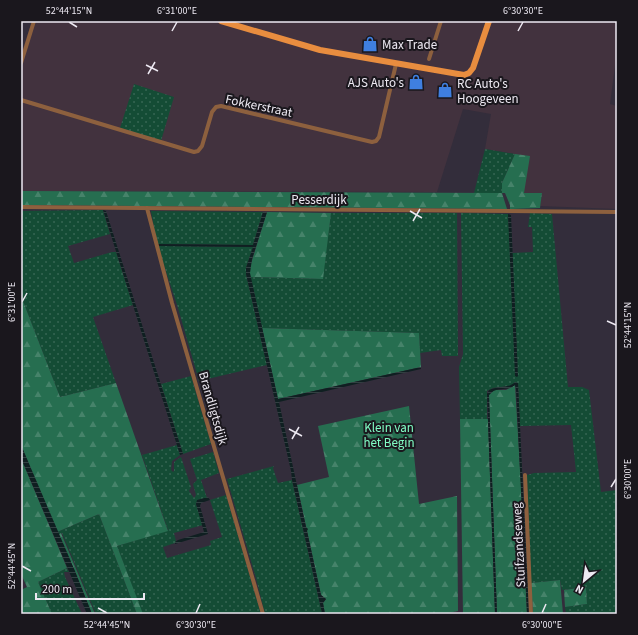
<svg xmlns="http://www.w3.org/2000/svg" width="638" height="635" viewBox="0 0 638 635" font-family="'Source Sans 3',sans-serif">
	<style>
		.industrial { fill: #42323e }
		.grass { fill: url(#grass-dots) }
		.forest { fill: url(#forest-firs) }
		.water { fill: url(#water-rules) }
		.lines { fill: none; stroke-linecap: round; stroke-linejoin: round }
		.street { stroke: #8d603e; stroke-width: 4 }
		.primary { stroke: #e88d3f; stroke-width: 6 }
		.ticks { fill: none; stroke: #ede9f2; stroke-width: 1.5 }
		.labels { text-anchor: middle; stroke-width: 4; stroke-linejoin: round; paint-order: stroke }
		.poi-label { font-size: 13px; fill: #ede9f2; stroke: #1a171d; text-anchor: start }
		.street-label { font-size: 13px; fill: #ede9f2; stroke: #1a171d }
		.park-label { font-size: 13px; fill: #81fdc5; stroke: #1a171d }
		.neatline { fill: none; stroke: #ede9f2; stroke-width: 1.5 }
		.ticks-label { font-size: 10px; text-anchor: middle; fill: #ede9f2 }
	</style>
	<defs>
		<pattern id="grass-dots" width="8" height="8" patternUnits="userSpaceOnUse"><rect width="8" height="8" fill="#144c35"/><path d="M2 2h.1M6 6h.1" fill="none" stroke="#366653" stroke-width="1.8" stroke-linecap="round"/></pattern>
		<pattern id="forest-firs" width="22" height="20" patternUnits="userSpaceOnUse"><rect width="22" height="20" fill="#266e50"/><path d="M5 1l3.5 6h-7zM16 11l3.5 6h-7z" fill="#46836a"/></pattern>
		<pattern id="water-rules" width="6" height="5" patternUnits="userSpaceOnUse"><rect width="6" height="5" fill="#0f1f21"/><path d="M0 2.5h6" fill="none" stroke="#324042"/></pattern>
	</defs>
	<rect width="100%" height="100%" fill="#332d3b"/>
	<polygon class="industrial" points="32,21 617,21 617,51 610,104 617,106 617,209 540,206 542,194 502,193 515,154 485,149 491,114 463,109 437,192 21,191 21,54"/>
	<g class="grass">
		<polygon points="134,84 174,97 161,141 120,128"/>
		<polygon points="485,149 515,154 502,183 502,193 474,193"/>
		<polygon points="103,210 110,234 68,246 74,263 112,252 116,252 133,305 93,317 116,383 60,397 21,296 21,211"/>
		<polygon points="151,211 263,212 253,245 158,244 159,246 253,247 246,268 246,274 267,365 199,381 178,308 157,244"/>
		<polygon points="331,213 457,213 458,356 442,356 441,350 420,353 419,333 262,328 250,277 322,279"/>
		<polygon points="461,213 508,214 518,376 512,253 533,252 532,227 528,227 530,213 552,214 568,387 582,387 589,390 601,492 617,490 617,614 566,614 565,607 587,604 586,587 562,590 560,580 531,583 527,475 534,473 576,472 571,425 520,426 518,383 509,386 493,388 487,391 487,419 460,419 459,367 463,354"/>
		<polygon points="191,376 211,444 183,454 161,384"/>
		<polygon points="177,445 180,455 172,461 171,470 173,472 174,471 174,462 181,457 191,487 189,491 194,498 196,495 193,484 197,480 190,459 213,452 219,473 201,480 207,498 198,500 196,504 203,525 174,533 176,541 175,543 163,547 167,558 211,545 210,541 222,537 210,500 226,495 261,614 142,614 117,546 168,530 142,455"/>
		<polygon points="274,466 273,468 278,483 292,480 322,613 321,614 265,614 256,578 227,479"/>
		<polygon points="99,514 137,614 96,614 62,533 58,535 57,532"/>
		<polygon points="67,568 69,572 64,572 65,577 82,614 52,614 38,582"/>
	</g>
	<g class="forest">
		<polygon points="515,154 530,156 524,193 542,193 540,208 510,209 510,205 505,193 502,193 507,209 21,205 21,191 502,193 502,183"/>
		<polygon points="267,212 331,213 323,279 250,277 250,267"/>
		<polygon points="21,296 60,397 116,383 168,531 117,546 143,614 137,614 99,514 57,532 21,445"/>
		<polygon points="262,328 419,333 421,367 278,399"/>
		<polygon points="515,385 521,486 527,614 497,614 489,395 494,390 506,390"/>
		<polygon points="409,406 419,504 457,496 458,611 443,614 325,614 323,603 326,599 321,595 297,485 329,477 318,426"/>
		<polygon points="460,419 488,419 495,614 463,614"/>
		<polygon points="21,458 67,568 38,582 52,614 21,614 21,590 27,587 21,574"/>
		<polygon points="61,533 95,614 92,614 75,572 58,535"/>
		<polygon points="560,580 563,614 533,614 531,583"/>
		<polygon points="586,587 587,604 565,607 564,590"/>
	</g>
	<g class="water">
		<polygon points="103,210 106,211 183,454 180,455"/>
		<polygon points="263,212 267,212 252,259 250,273 278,399 421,367 421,369 279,402 306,527 308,529 307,531 321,595 326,599 323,603 325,614 321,614 322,613 292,480 291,471 246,274 246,268 253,247 158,246 158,244 253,245"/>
		<polygon points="508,214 511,215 518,376 517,377 515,376"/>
		<path d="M 515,382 L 518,383 L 529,614 L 527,614 L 516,389 L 515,385 C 507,392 496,386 489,395 L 497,614 L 495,614 L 487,394 L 489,390 C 498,386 508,389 515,382 Z"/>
		<polygon points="21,445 75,571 92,614 87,614 21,458"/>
		<polygon points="208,497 210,500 201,503 200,506 208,534 175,544 175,542 178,540 204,532 196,504 197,500"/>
	</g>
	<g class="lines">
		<g class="street">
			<polyline points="429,59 441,21"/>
			<polyline points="21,63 34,21"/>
			<polyline points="21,100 194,152 198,151 202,146 212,112 216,107 221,106 372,142 376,141 379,137 396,64"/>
			<polyline points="21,207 617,212"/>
			<polyline points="147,208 172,303 263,614"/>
			<polyline points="525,475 531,614"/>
		</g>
		<polyline class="primary" points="221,21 320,50 464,75 469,73 473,68 489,21"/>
	</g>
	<path class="ticks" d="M 69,22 L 77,27M 172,31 L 177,22M 518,31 L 523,22M 146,65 L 158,71M 148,74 L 155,62M 410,211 L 422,218M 413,221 L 420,209M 22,302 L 27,293M 607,321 L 616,325M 289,429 L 302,436M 292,439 L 299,427M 611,487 L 616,479M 22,566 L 31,571M 98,608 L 107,613M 196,613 L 200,604M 542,613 L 546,604"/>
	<defs>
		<g id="shop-bare" transform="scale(1.2)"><path d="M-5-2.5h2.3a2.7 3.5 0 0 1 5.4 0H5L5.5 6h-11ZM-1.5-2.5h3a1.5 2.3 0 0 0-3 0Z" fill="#3f7fe0" stroke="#1a171d" stroke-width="2.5" paint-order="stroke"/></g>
	</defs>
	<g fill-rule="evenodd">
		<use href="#shop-bare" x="370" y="44"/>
		<use href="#shop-bare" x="416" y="82"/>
		<use href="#shop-bare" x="445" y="90"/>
	</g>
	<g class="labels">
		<g class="poi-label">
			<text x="382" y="49">Max Trade</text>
			<text x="404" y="87" text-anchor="end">AJS Auto's</text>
			<text x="457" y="88">RC Auto's<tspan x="457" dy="15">Hoogeveen</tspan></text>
		</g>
		<g class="street-label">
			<text transform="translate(259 105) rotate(12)" y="5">Fokkerstraat</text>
			<text x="319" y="204">Pesserdijk</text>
			<text transform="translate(214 408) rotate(74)" y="5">Brandligtsdijk</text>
			<text transform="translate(518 545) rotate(-93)" y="5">Stuifzandseweg</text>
		</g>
		<g class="park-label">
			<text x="389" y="432">Klein van<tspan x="389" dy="15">het Begin</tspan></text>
		</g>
	</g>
	<rect width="638" height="635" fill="none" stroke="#1a171d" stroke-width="44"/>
	<g transform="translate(584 581) rotate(209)" stroke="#1a171d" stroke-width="3" paint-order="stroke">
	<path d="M0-3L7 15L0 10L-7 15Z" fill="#ede9f2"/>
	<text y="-6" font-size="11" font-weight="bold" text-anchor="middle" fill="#ede9f2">N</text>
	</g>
	<path d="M36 593v6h108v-6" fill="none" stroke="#ede9f2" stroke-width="2"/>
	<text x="42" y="593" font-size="12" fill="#ede9f2" stroke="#1a171d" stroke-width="3" paint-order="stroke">200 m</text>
	<rect x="22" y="22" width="594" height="591" class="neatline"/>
	<g class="ticks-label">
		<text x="69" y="14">52°44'15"N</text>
		<text x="177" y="14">6°31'00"E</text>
		<text x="523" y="14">6°30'30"E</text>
		<text transform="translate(11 302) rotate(-90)" y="4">6°31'00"E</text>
		<text transform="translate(627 325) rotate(-90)" y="4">52°44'15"N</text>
		<text transform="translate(627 479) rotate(-90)" y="4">6°30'00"E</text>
		<text transform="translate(11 566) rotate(-90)" y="4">52°44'45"N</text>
		<text x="107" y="628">52°44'45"N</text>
		<text x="196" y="628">6°30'30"E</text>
		<text x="542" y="628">6°30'00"E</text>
	</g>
</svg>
